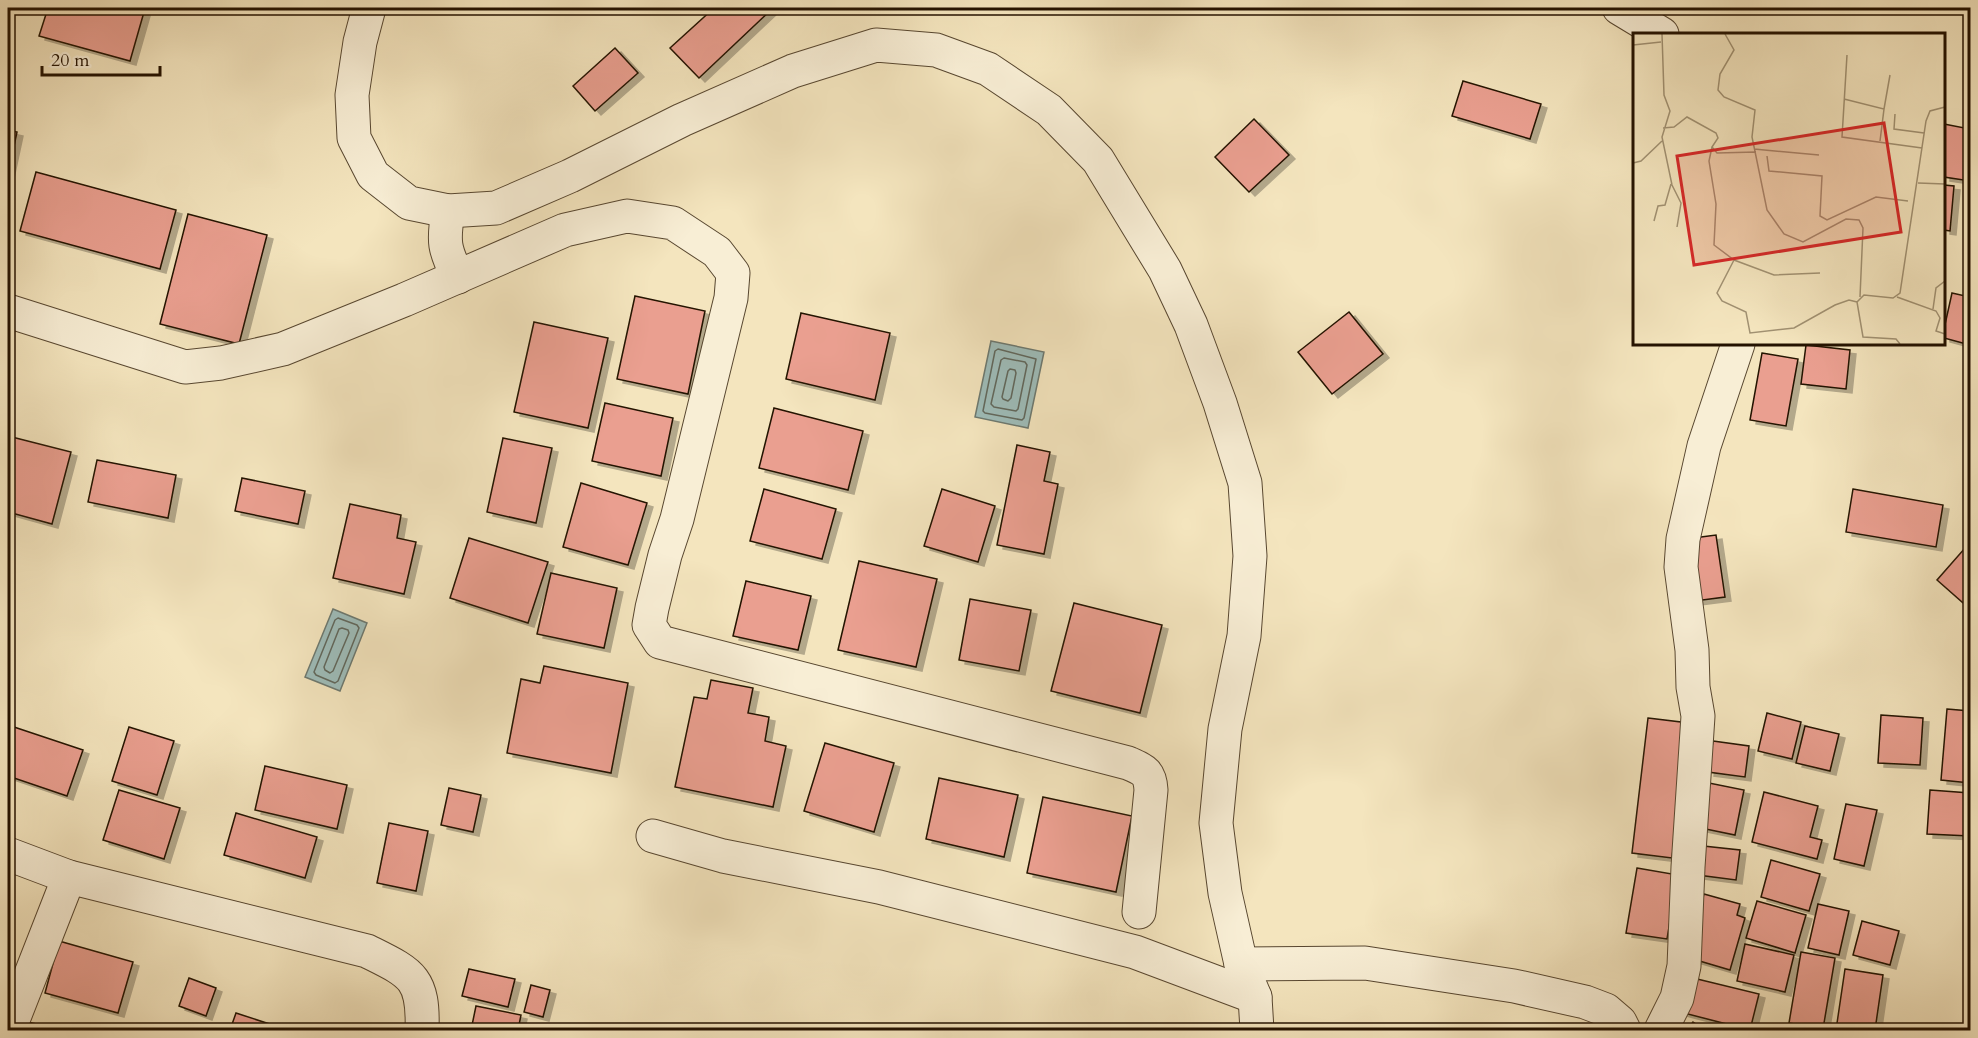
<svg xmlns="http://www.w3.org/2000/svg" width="1978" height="1038" viewBox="0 0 1978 1038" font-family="Cardo,serif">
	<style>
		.water { fill: #9ebdba; stroke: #6d7970; stroke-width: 1.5 }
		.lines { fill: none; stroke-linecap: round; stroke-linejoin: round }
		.shore { stroke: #61685d; stroke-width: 1.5 }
		.building { fill: #ea9f90; stroke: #241200; stroke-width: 1.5; filter: url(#shadow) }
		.street-casing { stroke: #584730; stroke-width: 35 }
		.street { stroke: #f8eed5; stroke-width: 33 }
		.inset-road { fill: none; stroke: #a19172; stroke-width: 1.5 }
		.view { fill: #d62828; fill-opacity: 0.15; stroke: #d62828; stroke-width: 3 }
		.inset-edge { fill: none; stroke: #241200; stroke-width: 3 }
	</style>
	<defs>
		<filter id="shadow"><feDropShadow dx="6" dy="4" stdDeviation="0" flood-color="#0004"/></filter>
	</defs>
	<rect width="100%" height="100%" fill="#f4e5be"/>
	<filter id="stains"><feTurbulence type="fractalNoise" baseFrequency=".00333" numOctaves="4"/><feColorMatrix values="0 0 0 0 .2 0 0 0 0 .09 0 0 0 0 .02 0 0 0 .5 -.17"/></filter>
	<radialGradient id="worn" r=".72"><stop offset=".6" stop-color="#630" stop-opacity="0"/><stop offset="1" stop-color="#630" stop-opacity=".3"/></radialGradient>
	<g class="water">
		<polygon points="991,341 1044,352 1028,428 975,417"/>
		<polygon points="333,609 367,623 340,691 305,677"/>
	</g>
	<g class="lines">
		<g class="shore">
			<polygon points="998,349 1036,359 1024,418 1022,420 985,413 983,411 995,351"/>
			<polygon points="1004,358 1025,362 1027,365 1018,409 1016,411 994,407 991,404 1001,360"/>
			<polygon points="1010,369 1015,370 1016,373 1011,398 1008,401 1003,399 1002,397 1008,371"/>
			<polygon points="338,618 357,625 359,628 338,681 335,683 316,675 314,672 335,620"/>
			<polygon points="342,628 348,630 349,633 333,671 330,673 325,670 324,667 339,629"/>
		</g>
	</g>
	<g class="building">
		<polygon points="48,8 127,8 144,12 130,61 39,36"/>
		<polygon points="714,8 771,8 772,9 699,78 670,48"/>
		<polygon points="615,48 638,73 595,111 573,86"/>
		<polygon points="1463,81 1541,104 1530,139 1452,116"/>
		<polygon points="1254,119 1289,155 1249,192 1215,157"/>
		<polygon points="1944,124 1970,129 1970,181 1944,177"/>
		<polygon points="8,130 17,132 8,174"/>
		<polygon points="36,172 176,210 160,269 20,231"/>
		<polygon points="1944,185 1954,186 1950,231 1944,230"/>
		<polygon points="188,214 267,235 239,344 160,324"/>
		<polygon points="1952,293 1970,297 1970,345 1944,338 1944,329"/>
		<polygon points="635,296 705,311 688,394 617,379"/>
		<polygon points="1349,312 1383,354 1332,394 1298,352"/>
		<polygon points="801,313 890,333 875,400 786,379"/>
		<polygon points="534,322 608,338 588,428 514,412"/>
		<polygon points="1806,345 1850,350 1846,389 1801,384"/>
		<polygon points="1762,353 1798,359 1786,426 1750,420"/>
		<polygon points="605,403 673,418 661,476 592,461"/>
		<polygon points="774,408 863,431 848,490 759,468"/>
		<polygon points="8,436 71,452 52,524 8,512"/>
		<polygon points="503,438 552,448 536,523 487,512"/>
		<polygon points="1017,445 1050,452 1044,481 1058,484 1044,554 997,545"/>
		<polygon points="97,460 176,475 168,518 88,502"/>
		<polygon points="242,478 305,491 298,524 235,511"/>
		<polygon points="581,483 647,503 628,565 563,547"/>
		<polygon points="764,489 836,509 822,559 750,541"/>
		<polygon points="942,489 995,506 978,562 924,546"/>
		<polygon points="1853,489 1943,505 1936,547 1846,532"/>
		<polygon points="350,504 401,515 397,538 416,542 404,594 333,578"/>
		<polygon points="1716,535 1725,597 1695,601 1686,539"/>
		<polygon points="469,538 548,562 528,623 450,598"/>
		<polygon points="1965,548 1970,553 1970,609 1937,580"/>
		<polygon points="859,561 937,579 916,667 838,650"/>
		<polygon points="551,573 617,588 604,648 537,634"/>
		<polygon points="746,581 811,596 798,650 733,636"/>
		<polygon points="970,599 1031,610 1019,671 959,660"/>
		<polygon points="1074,603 1162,625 1140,713 1051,691"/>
		<polygon points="544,666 628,683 611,773 507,753 521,679 540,683"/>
		<polygon points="711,680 753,688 748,713 769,717 765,741 786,746 773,807 675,787 694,697 707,699"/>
		<polygon points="1947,709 1970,711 1970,783 1941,780"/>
		<polygon points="1767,713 1801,722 1792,759 1758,751"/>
		<polygon points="1881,715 1923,718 1920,765 1878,763"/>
		<polygon points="1648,718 1689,723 1672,858 1632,853"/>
		<polygon points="8,725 83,750 67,796 8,776"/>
		<polygon points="1805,726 1839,734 1830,771 1796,763"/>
		<polygon points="129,727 174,741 157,795 112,781"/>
		<polygon points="1713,741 1749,746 1745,777 1708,772"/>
		<polygon points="825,743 894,763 874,832 804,811"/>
		<polygon points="265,766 347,785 337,829 255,810"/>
		<polygon points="939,778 1018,795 1004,857 926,839"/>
		<polygon points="1699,781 1744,790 1735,835 1691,826"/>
		<polygon points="449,788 481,795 473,832 441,825"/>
		<polygon points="119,790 180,808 164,859 103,840"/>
		<polygon points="1930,790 1970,793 1970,836 1927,834"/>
		<polygon points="1764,792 1818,806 1810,837 1822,840 1817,859 1752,842"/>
		<polygon points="1043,797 1132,816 1116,892 1027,873"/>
		<polygon points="1846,804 1877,810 1864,866 1834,859"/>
		<polygon points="236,813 317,837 305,878 224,855"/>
		<polygon points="389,823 428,831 416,891 377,883"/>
		<polygon points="1694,845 1740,850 1736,880 1690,874"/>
		<polygon points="1771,860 1820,874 1809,911 1761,897"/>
		<polygon points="1637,868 1678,875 1667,939 1626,933"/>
		<polygon points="1704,894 1740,904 1737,915 1745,918 1730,970 1686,957"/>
		<polygon points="1757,901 1806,915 1795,953 1746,938"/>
		<polygon points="1818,904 1849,911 1839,955 1808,948"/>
		<polygon points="1862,921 1899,931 1890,965 1853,955"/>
		<polygon points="59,941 133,962 118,1013 45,993"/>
		<polygon points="1745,944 1794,955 1785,992 1737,981"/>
		<polygon points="1801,952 1835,958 1823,1029 1789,1023"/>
		<polygon points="469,969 515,979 508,1007 462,996"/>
		<polygon points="1845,969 1883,975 1875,1030 1836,1030"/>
		<polygon points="1689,977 1759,994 1750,1030 1680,1012"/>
		<polygon points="189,978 216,988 206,1016 179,1006"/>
		<polygon points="531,985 550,990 543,1017 524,1012"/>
		<polygon points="1970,997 1970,1030 1967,1030"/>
		<polygon points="476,1006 521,1015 518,1030 471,1030"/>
		<polygon points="236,1013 288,1030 230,1030"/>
		<polygon points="18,1020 64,1030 16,1030"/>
		<polygon points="1693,1022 1705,1030 1687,1030"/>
	</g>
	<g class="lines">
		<g class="street-casing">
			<g id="street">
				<polyline points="369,8 360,42 352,95 354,138 373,175 409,203 448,211 496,208 570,176 682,120 793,71 876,45 936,50 988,69 1049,110 1098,160 1165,270 1191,325 1220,403 1245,483 1250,556 1244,636 1225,729 1216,823 1225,893 1241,964 1255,997 1257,1030"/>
				<polyline points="1619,8 1662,34"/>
				<path d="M 448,211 C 443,242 444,249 458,277"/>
				<path d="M 8,311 L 185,367 L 221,363 L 283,349 L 404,300 L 565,230 L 627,216 L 673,223 L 717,252 L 733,273 L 731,298 L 677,519 L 665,555 L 652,608 L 649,625 L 660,642 L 1128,763 C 1144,770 1150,772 1151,790 L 1139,912"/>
				<polyline points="653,836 723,856 879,887 1135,952 1255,997"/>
				<path d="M 8,854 L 69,877 L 367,951 C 411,973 424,977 422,1030"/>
				<polyline points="1241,964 1365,963 1514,986 1585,1002 1606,1010 1620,1022 1624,1030"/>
				<polyline points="9,1030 69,877"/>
				<polyline points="1661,1030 1677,998 1684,966 1688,867 1698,716 1693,687 1692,650 1681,567 1683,539 1704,446 1738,344"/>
			</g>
		</g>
		<use href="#street" class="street"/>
	</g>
	<g transform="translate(1633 33)">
		<rect width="312" height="312" fill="#f4e5be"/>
		<path class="inset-road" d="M 29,1 L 31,62 L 37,78 L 29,104 L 39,152 L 48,170 L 44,194M 92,1 L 101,17 L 87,41 L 85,57 L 91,64 L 122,77 L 119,104 L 134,177 L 151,201 L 170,209 L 213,186 L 226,187 L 230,195 L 227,264M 0,12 L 28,9M 214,22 L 209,104 L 289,115M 211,66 L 251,76 L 247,108M 251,76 L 257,42M 262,81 L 261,96 L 291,100M 30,95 L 41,94 L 54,84 L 83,100 L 85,105 L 79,114 L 84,120 L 123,119M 79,114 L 76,128 L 83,171 L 81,212 L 101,227 L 141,242 L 187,240M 121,116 L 186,122M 134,123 L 136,138 L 189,143 L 187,183 L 194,187 L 243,164 L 275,168M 0,130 L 8,128 L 29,108M 285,150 L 312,151M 21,188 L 25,173 L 32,172 L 38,151M 101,227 L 84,260 L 89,268 L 113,279 L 117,300 L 161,295 L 202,272 L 216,267 L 224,269M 264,264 L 303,278 L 307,285 L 303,298 L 312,301M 300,276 L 303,255 L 312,248M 267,311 L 263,306 L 230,304 L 224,269 L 231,262 L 260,265 L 267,260 L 293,88 L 297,78 L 312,74"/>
		<path class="view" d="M 251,90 L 268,199 L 61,232 L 44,123 Z"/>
		<rect width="312" height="312" class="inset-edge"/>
	</g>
	<rect width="1978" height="1038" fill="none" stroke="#f4e5be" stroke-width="30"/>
	<rect x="9" y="9" width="1960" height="1020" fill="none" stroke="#241200" stroke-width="3"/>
	<rect x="15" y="15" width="1948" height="1008" fill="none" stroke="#241200" stroke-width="1.5"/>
	<path d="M42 66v9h118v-9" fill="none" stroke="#241200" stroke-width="3"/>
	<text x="51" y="66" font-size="18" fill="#241200" stroke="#f8eed5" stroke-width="4.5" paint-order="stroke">20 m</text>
	<rect width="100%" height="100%" filter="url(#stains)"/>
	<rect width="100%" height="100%" fill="url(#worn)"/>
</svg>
